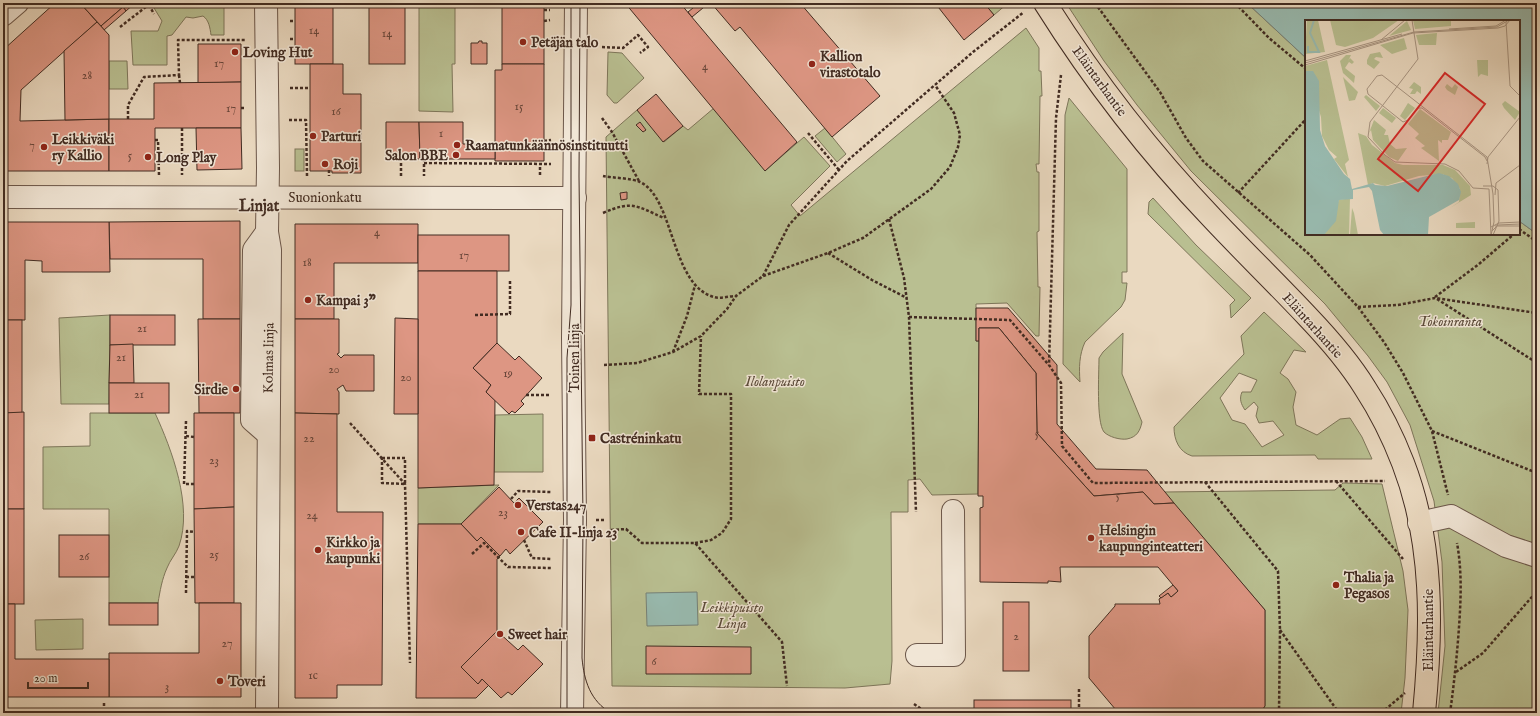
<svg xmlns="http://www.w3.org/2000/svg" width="1540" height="716" viewBox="0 0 1540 716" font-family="'IM FELL English',serif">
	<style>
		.green { fill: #b9bf91; stroke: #7e765a; fill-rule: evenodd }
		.water { fill: #98baaf; stroke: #768177 }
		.building { fill: #dd9683; stroke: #422c22 }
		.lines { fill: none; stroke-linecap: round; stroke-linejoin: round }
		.minor-casing { stroke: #6c574a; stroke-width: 24 }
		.major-casing { stroke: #422c22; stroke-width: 24 }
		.path { stroke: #422c22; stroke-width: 2.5; stroke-dasharray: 3 2; stroke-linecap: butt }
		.minor { stroke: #f1e6d6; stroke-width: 22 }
		.major { stroke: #ead9c0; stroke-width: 22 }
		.tram { stroke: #422c22; stroke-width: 1 }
		.poi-dot { fill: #8f2418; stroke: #f1e6d6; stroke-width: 1.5 }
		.labels { text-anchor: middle; stroke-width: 3; stroke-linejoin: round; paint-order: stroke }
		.number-label { font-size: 12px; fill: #69463a }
		.poi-label { font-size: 14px; font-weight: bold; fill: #422c22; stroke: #f1e6d6; text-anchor: start }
		.street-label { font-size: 14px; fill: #422c22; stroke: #f1e6d6 }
		.park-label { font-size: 14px; font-style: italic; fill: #5a4938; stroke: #f1e6d6 }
		.quarter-label { font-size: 16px; font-weight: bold; fill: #422c22; stroke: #f1e6d6 }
		.inset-river { fill: none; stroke: #98baaf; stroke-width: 2 }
		.inset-road { fill: none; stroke: #a79481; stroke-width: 1 }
		.view { fill: #d62828; fill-opacity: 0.15; stroke: #d62828; stroke-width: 2 }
		.inset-edge { fill: none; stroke: #422c22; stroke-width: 2 }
	</style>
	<rect width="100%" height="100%" fill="#ead9c0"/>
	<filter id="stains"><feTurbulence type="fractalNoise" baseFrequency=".005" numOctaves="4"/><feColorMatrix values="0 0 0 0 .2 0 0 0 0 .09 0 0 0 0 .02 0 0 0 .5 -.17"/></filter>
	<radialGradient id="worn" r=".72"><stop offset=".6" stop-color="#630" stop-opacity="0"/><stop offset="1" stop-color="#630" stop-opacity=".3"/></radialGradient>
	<g class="green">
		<path d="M 161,3 L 224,3 L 224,35 L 211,35 C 210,28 209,20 203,16 L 193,18 L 186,17 L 172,35 L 167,36 L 167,65 L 133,65 L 131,31 L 158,31 L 162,21 L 154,8 Z"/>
		<polygon points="419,3 455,3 455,64 452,64 453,112 419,111"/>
		<polygon points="984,3 1008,3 994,15"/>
		<polygon points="1066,3 1247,3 1306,58 1306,234 1519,234 1519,221 1537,234 1537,713 1438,713 1445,646 1442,562 1434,501 1410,425 1387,382 1368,356 1325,304 1191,171 1137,105 1104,61"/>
		<polygon points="1026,28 1039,48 1039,71 1041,71 1042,96 1040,96 1039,164 1036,164 1037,172 1039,172 1039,231 1037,232 1038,287 1040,287 1039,336 1036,336 1007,303 976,304 976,341 979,341 978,494 932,495 920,479 908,480 908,512 891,512 892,661 890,684 845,688 612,686 606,137 637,110 664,142 683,126 688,130 714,108 766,170 804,137 830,166 791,205 800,216"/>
		<polygon points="608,52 622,53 644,78 617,103 614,103 607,95"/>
		<polygon points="109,61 127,61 128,89 109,89"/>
		<path d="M 1069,98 L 1127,169 L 1127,272 L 1122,272 L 1122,283 L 1127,283 L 1125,300 L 1121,307 L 1085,342 C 1079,355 1079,368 1080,382 L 1063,364 L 1065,115 Z"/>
		<polygon points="825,128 846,154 837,162 815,136"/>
		<rect x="295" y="149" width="9" height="22"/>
		<polygon points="1153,198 1196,245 1251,298 1231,318 1230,305 1235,300 1148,214 1149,202"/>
		<path d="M 1264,312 L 1306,352 L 1294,350 L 1280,373 L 1288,379 L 1296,392 L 1293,407 L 1296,425 L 1317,435 L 1340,419 L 1350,418 L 1362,437 L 1372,459 L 1318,459 L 1315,455 L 1192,456 C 1179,452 1174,440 1174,427 L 1244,354 L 1241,336 ZM 1239,373 L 1257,380 L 1251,392 L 1242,392 C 1239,399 1241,404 1245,410 L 1254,402 L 1258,407 L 1256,416 L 1259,423 L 1273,421 L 1284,435 L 1262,447 L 1245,424 L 1232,420 L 1220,398 Z"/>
		<polygon points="110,315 109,404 61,404 59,318"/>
		<path d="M 1123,333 L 1122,374 L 1142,422 C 1140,431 1137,437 1127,439 C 1120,440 1109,437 1104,432 C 1096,422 1099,372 1099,358 L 1103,352 Z"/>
		<path d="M 90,413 L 155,413 C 172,450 193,506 179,546 C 176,554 170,560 167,568 C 162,579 160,591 158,603 L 109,603 L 109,509 L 43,509 L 43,447 L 90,446 Z"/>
		<polygon points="543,414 543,472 494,472 495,415"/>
		<polygon points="1343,483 1382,484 1403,571 1408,610 1405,678 1401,713 1260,713 1265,706 1265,610 1164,492 1335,490"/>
		<polygon points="499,485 461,524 418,524 418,488"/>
		<polygon points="83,619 83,649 36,650 35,620"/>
	</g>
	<g class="water">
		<polygon points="1247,3 1537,3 1537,234 1519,221 1519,21 1306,21 1306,58"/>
		<polygon points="697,592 698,625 647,626 646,593"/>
	</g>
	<g class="building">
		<polygon points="55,3 80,3 97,22 21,90 20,121 109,119 109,171 3,171 3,50"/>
		<polygon points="80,3 135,3 126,11 123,7 101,26"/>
		<rect x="295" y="3" width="38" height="61"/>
		<rect x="369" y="3" width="36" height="61"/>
		<rect x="502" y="3" width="42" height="61"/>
		<polygon points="625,3 680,3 797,142 765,171"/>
		<polygon points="699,3 709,3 692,17 688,12"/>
		<polygon points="711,3 800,3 880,96 832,137 740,27 735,31"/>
		<polygon points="935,3 984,3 994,15 964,40"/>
		<polygon points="123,7 126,11 104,30 101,26"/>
		<polygon points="97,22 109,35 109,119 65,120 64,51"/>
		<polygon points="479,41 482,41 482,43 487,43 487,64 471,64 471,43 478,43"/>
		<polygon points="198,44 241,44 241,82 198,83"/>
		<polygon points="310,64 343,64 343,94 361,94 361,173 332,173 332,171 310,171"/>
		<polygon points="502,64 544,64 544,161 495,161 495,70 502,70"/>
		<polygon points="241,82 241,128 155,128 155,171 109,171 109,119 154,119 154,83"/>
		<polygon points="656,94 683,126 663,142 637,110"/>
		<polygon points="386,122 419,122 420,159 386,159"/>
		<polygon points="419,122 463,122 463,144 495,144 495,159 420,159"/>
		<polygon points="640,122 646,130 643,132 636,125"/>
		<polygon points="196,128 241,128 242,169 197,170"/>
		<polygon points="627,192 627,199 621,200 620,193"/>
		<polygon points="240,221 240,319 203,319 203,259 110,259 109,222"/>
		<polygon points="3,222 109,222 110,272 42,272 42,261 25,260 25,320 3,320"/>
		<polygon points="295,224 418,224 418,263 334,263 334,319 295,319"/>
		<rect x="418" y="235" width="91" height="36"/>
		<polygon points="418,271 497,271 497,343 473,368 491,385 486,392 495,400 494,485 418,488"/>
		<polygon points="976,308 1008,308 1057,365 1057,424 1096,469 1147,470 1174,503 1154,504 1143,492 1094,496 1037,433 1036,373 999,328 979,328 979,341 976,341"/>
		<rect x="110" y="315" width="65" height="30"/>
		<polygon points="395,318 418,319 418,414 394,414"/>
		<polygon points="198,319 240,319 240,413 199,413"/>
		<polygon points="295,319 339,319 339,353 337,354 341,358 344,355 374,355 374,391 346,391 343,385 337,389 339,392 339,414 295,413"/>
		<rect x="3" y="320" width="19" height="93"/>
		<polygon points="979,328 999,328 1036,373 1037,433 1094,496 1143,492 1154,504 1174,503 1265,610 1265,706 1260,713 1157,713 1156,710 1116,710 1089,678 1089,636 1115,606 1115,604 1160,604 1159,599 1168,593 1171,597 1178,591 1158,567 1060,567 1061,582 1048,581 1048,583 980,582 980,508 983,507 983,496 978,496"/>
		<polygon points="497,343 515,360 519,356 542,378 521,401 524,404 515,413 512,411 509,414 486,392 491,385 473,368"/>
		<polygon points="133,344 134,383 109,383 110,345"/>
		<rect x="109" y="383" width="60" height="30"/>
		<polygon points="24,412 24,509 3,509 3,413"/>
		<polygon points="194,413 234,413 234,507 194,509"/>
		<polygon points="295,413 337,414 337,512 383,512 382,685 337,685 337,698 295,698"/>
		<polygon points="499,487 514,503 519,498 543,522 510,554 506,549 500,556 481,537 477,541 461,524"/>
		<polygon points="234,507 234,603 195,603 194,509"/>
		<rect x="3" y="509" width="21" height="95"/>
		<polygon points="418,524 461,524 477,541 481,537 500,556 497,559 497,631 461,667 478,684 482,679 489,685 476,698 416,698"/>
		<rect x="59" y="535" width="50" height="42"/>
		<polygon points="1173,585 1178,591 1171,597 1168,593 1161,598 1159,596"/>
		<rect x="1003" y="602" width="26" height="69"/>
		<rect x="109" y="603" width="49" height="22"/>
		<polygon points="199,603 241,603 241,697 109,697 109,653 199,653"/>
		<polygon points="3,604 15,604 15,659 109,659 109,697 3,697"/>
		<polygon points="497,631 518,650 523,645 543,664 512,695 508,692 501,698 482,679 478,684 461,667"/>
		<polygon points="646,646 751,647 751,674 646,674"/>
		<rect x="974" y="700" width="97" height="13"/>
	</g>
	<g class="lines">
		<g class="minor-casing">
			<g id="minor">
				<polyline points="266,3 268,168 267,232 270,250 267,713"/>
				<polyline points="3,15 17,3"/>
				<polyline points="3,197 575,198"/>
				<polyline points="267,232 254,250 252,420 268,434"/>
				<polyline points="1419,523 1451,516 1506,546 1537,556"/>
				<polyline points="917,655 954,655 953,511"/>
				<polyline points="572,713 575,520 573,338 576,3"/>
			</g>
		</g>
		<g class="major-casing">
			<path id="major" d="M 1045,3 C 1094,81 1150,153 1213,219 C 1244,252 1276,283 1307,316 C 1328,338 1349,362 1365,388 C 1380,411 1393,437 1403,463 C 1434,543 1432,630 1424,713"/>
		</g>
		<g class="path">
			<polyline points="1095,3 1160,92 1186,138 1203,161 1310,255 1358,307 1384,342 1403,373 1432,431 1448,495"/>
			<polyline points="1235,3 1269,38 1306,69"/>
			<polyline points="149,5 154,14"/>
			<polyline points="544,10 550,10"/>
			<polyline points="290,21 295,21"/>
			<polyline points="544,21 550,20"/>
			<polyline points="120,27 151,3"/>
			<polyline points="290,39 295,39"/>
			<polyline points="602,47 623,48 638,35 648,47 640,53"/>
			<polyline points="179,75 180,83"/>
			<polyline points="1061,75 1056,118 1049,365 1061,383 1062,446 1093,483 1385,481"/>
			<polyline points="290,88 310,88"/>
			<polyline points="241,108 246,108"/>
			<polyline points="602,118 612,132 639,181"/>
			<polyline points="128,119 128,105 144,77 179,75 178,40 245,40"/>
			<polyline points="289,120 306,120 307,176"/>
			<polyline points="182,128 182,175"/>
			<polyline points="808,133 839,170"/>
			<polyline points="155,140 158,140 159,175"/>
			<polyline points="544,141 551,140"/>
			<polyline points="424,159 424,176"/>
			<polyline points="424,163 551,164"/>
			<polyline points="329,170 329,176"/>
			<polyline points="540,175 540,165"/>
			<polyline points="401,176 401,159"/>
			<path d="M 603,176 C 613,178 631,178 640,182 C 674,197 671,286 714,297 C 720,299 730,296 736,296"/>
			<polyline points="1238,193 1306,119"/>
			<path d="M 603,213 C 633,200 636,206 664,218"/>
			<polyline points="889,219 904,278 909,317 916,512"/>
			<polyline points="1519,229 1537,242"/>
			<polyline points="828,253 872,280 907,298"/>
			<polyline points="763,276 789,225 847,161 973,52 1024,12"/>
			<polyline points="1435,297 1479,264 1514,234"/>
			<polyline points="1437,299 1537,363"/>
			<polyline points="1358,307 1398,305 1435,298 1537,313"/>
			<polyline points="475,315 510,314 510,279"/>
			<polyline points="909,317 1010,320 1048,364"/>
			<polyline points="673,352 687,316 695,285"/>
			<polyline points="604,365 637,363 673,352 701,336 727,309 736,296 763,276 828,253 863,238 931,189 950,167 958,147 960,135 954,113 935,85"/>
			<polyline points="526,395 549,395"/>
			<polyline points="186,421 184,484 194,484"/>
			<polyline points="350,423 405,484 410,663"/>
			<polyline points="1432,431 1537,473"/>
			<polyline points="186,436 194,437"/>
			<polygon points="382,458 405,458 405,484 382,483"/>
			<polyline points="1336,481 1403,559"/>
			<polyline points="1205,482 1278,571 1280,630 1279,713"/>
			<polyline points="511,499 518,491 551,492"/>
			<polyline points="596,520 604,520"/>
			<polyline points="611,530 626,529 642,543 695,543 782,642 787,686"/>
			<polyline points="524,540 532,558 551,559"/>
			<polyline points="695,543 711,540 722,533 731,519 731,394 699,394 701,336"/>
			<polyline points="472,554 484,543 508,567 551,568"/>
			<polyline points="186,577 195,577"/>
			<polyline points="186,593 187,531 194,532"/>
			<polyline points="1280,630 1339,713"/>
			<polyline points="1456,672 1483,653 1537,591"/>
			<polyline points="1079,689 1079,713"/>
			<polyline points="104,703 104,713"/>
			<polyline points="914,704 924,711 924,713"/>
			<polyline points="1381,713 1405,693"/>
			<path d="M 1450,713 C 1454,684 1457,656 1459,627 C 1461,599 1462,570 1457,543"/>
		</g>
		<use href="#minor" class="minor"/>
		<use href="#major" class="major"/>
		<g class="tram">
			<path d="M 580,3 L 579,176 L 583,519 L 582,658 C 584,680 590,701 611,713"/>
			<polyline points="567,713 567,358 571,305 571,3"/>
		</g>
	</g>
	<g class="poi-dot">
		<circle cx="523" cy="42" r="4"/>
		<circle cx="235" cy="52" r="4"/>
		<circle cx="812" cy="64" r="4"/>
		<circle cx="313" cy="136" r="4"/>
		<circle cx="457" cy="145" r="4"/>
		<circle cx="44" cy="147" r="4"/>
		<circle cx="456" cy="155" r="4"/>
		<circle cx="148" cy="157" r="4"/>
		<circle cx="325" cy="164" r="4"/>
		<circle cx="308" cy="300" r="4"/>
		<circle cx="236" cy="389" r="4"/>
		<rect x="588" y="434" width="8" height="8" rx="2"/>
		<circle cx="518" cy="505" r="4"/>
		<circle cx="521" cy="532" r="4"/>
		<circle cx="1091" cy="538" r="4"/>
		<circle cx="318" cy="550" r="4"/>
		<circle cx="1336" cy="585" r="4"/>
		<circle cx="500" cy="634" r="4"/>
		<circle cx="220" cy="681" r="4"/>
	</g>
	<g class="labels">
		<g class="number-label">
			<text x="314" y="34">14</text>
			<text x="387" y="37">14</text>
			<text x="219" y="67">17</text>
			<text x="705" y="70">4</text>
			<text x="87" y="79">28</text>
			<text x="519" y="110">15</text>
			<text x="231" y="112">17</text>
			<text x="336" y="115">16</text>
			<text x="441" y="137">1</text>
			<text x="32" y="149">7</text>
			<text x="130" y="159">5</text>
			<text x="377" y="236">4</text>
			<text x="464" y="259">17</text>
			<text x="307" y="266">18</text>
			<text x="142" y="332">21</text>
			<text x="121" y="361">21</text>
			<text x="334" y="373">20</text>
			<text x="508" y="377">19</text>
			<text x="406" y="381">20</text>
			<text x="139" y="398">21</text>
			<text x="1037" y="437">5</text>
			<text x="309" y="442">22</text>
			<text x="214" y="464">23</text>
			<text x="1118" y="499">5</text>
			<text x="503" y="516">23</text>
			<text x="312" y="519">24</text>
			<text x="214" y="558">25</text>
			<text x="84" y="560">26</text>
			<text x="1016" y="640">2</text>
			<text x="227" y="647">27</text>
			<text x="654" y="665">6</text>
			<text x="313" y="679">1c</text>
			<text x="167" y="690">3</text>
		</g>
		<g class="poi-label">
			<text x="531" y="47">Petäjän talo</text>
			<text x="243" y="57">Loving Hut</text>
			<text x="820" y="61">Kallion<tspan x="820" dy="16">virastotalo</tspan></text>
			<text x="321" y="141">Parturi</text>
			<text x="52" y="144">Leikkiväki<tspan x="52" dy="16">ry Kallio</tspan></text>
			<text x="465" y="150">Raamatunkäännösinstituutti</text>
			<text x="448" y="160" text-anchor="end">Salon BBE</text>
			<text x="156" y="162">Long Play</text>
			<text x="333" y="169">Roji</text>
			<text x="316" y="305">Kampai 3"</text>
			<text x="228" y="394" text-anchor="end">Sirdie</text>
			<text x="600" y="443">Castréninkatu</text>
			<text x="526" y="510">Verstas247</text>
			<text x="1099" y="535">Helsingin<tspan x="1099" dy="16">kaupunginteatteri</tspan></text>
			<text x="529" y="537">Cafe II-linja 23</text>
			<text x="326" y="547">Kirkko ja<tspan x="326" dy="16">kaupunki</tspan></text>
			<text x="1344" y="582">Thalia ja<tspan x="1344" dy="16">Pegasos</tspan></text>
			<text x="508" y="639">Sweet hair</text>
			<text x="228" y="686">Toveri</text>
		</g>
		<g class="street-label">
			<text transform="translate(1100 81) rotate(54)" y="5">Eläintarhantie</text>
			<text x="325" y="202">Suonionkatu</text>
			<text transform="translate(1313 325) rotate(48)" y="5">Eläintarhantie</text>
			<text transform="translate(268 358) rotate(-89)" y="5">Kolmas linja</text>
			<text transform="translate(574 358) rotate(-90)" y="5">Toinen linja</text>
			<text transform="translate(1428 630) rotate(-90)" y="5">Eläintarhantie</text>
		</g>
		<g class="park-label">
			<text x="1450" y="326">Tokoinranta</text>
			<text x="775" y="386">Ilolanpuisto</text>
			<text x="732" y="612">Leikkipuisto<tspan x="732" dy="16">Linja</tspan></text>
		</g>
		<g class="quarter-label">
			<text x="259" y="211">Linjat</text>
		</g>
	</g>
	<g transform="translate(1305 20)">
		<rect width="215" height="215" fill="#ead9c0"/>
		<path d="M 2,0 L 13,0 L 20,32 L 0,34 ZM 25,0 L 94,0 L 68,18 L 40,27 L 31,25 ZM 108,0 L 146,0 L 146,6 L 110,9 ZM 102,1 L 106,10 L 84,16 ZM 132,13 L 131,25 L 114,25 L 111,15 ZM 99,18 L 102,29 L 87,34 L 75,25 ZM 75,32 L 78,38 L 71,37 L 69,39 L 75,42 L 69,49 L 62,44 L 62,40 L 65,34 ZM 41,35 L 46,35 L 43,41 L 45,38 L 49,42 L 47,44 L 44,42 L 40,48 L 50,56 L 49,63 L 38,53 L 35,41 ZM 22,40 L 44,140 L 40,144 L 43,157 L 29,139 L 32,137 L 24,130 L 17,116 L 16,97 L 2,51 L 0,51 L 0,46 ZM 172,40 L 183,40 L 183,56 L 176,54 L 173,57 ZM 38,57 L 53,72 L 50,80 L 44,81 ZM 109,62 L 116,67 L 116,74 L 112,71 L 110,74 L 105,74 L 108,69 L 104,68 ZM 142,64 L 147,68 L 150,64 L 153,67 L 150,75 L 142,70 L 140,67 ZM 61,75 L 75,86 L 71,91 L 59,77 ZM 200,81 L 215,92 L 210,100 L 199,88 L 197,84 ZM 103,83 L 110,88 L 100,100 L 95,96 ZM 78,88 L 91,98 L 87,103 L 74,93 ZM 115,89 L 146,112 L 143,120 L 137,120 L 137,123 L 133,120 L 134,141 L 116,128 L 120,126 L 110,118 L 114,114 L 112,112 L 103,104 ZM 69,100 L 81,110 L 79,115 L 83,115 L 85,124 L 91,129 L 102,128 L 93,141 L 84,137 L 68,120 L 66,110 L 64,113 ZM 53,113 L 61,116 L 67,125 L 90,143 L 98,145 L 138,145 L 150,150 L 165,166 L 166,175 L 145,188 L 154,182 L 155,169 L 147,158 L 137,154 L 114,156 L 80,166 L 68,163 L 63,165 ZM 45,178 L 44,215 L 19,215 L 34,180 ZM 47,188 L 49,193 L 53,215 L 45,215 ZM 170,202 L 170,208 L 151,208 L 151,203 Z" fill="#b9bf91"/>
		<path d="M 1,51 L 8,51 L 14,61 L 15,110 L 20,126 L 39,154 L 45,159 L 47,169 L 68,163 L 70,165 L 82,166 L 134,153 L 144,156 L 153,164 L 156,172 L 154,180 L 124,197 L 123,215 L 79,215 L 75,210 L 67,171 L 64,167 L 48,170 L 48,179 L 34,180 L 31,201 L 19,215 L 0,215 Z" fill="#98baaf"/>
		<path class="inset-river" d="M 3,26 L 3,32 L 14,32 L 5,13 L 9,0"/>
		<path class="inset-road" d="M 107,0 L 113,39 L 65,102 L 63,117 L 80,135 L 90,142 L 140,144 L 154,151 L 168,168 L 184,169 L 186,215M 201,2 L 205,66 L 215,76M 144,9 L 191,6 L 201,0M 76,20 L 100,0M 0,41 L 97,14M 0,43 L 109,12 L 192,7 L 204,0M 0,45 L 108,13 L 193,8 L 200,6 L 205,0M 182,141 L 180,137 L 117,88 L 113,88 L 103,100 L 98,102 L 63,74 L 62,69 L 72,56 L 77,55 L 182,137 L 188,174 L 189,202 L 186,215M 182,144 L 183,137 L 215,97M 178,166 L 188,166 L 193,170 L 194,201 L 188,215M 190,175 L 191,163 L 215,145M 190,206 L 215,206M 186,207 L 194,203 L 215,202M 187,211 L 193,205 L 215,204"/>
		<path class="view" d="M 140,53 L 180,84 L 113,171 L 73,139 Z"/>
		<rect width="215" height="215" class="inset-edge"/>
	</g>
	<rect width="1540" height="716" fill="none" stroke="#ead9c0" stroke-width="16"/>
	<rect x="4" y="4" width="1532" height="708" fill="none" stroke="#422c22" stroke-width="2"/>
	<rect x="8" y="8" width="1524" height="700" fill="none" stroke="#422c22"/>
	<path d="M28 682v6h60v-6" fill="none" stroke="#422c22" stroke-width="2"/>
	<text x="34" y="682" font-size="12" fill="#422c22" stroke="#f1e6d6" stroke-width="3" paint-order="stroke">20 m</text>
	<rect width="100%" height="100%" filter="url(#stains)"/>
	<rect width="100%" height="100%" fill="url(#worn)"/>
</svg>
